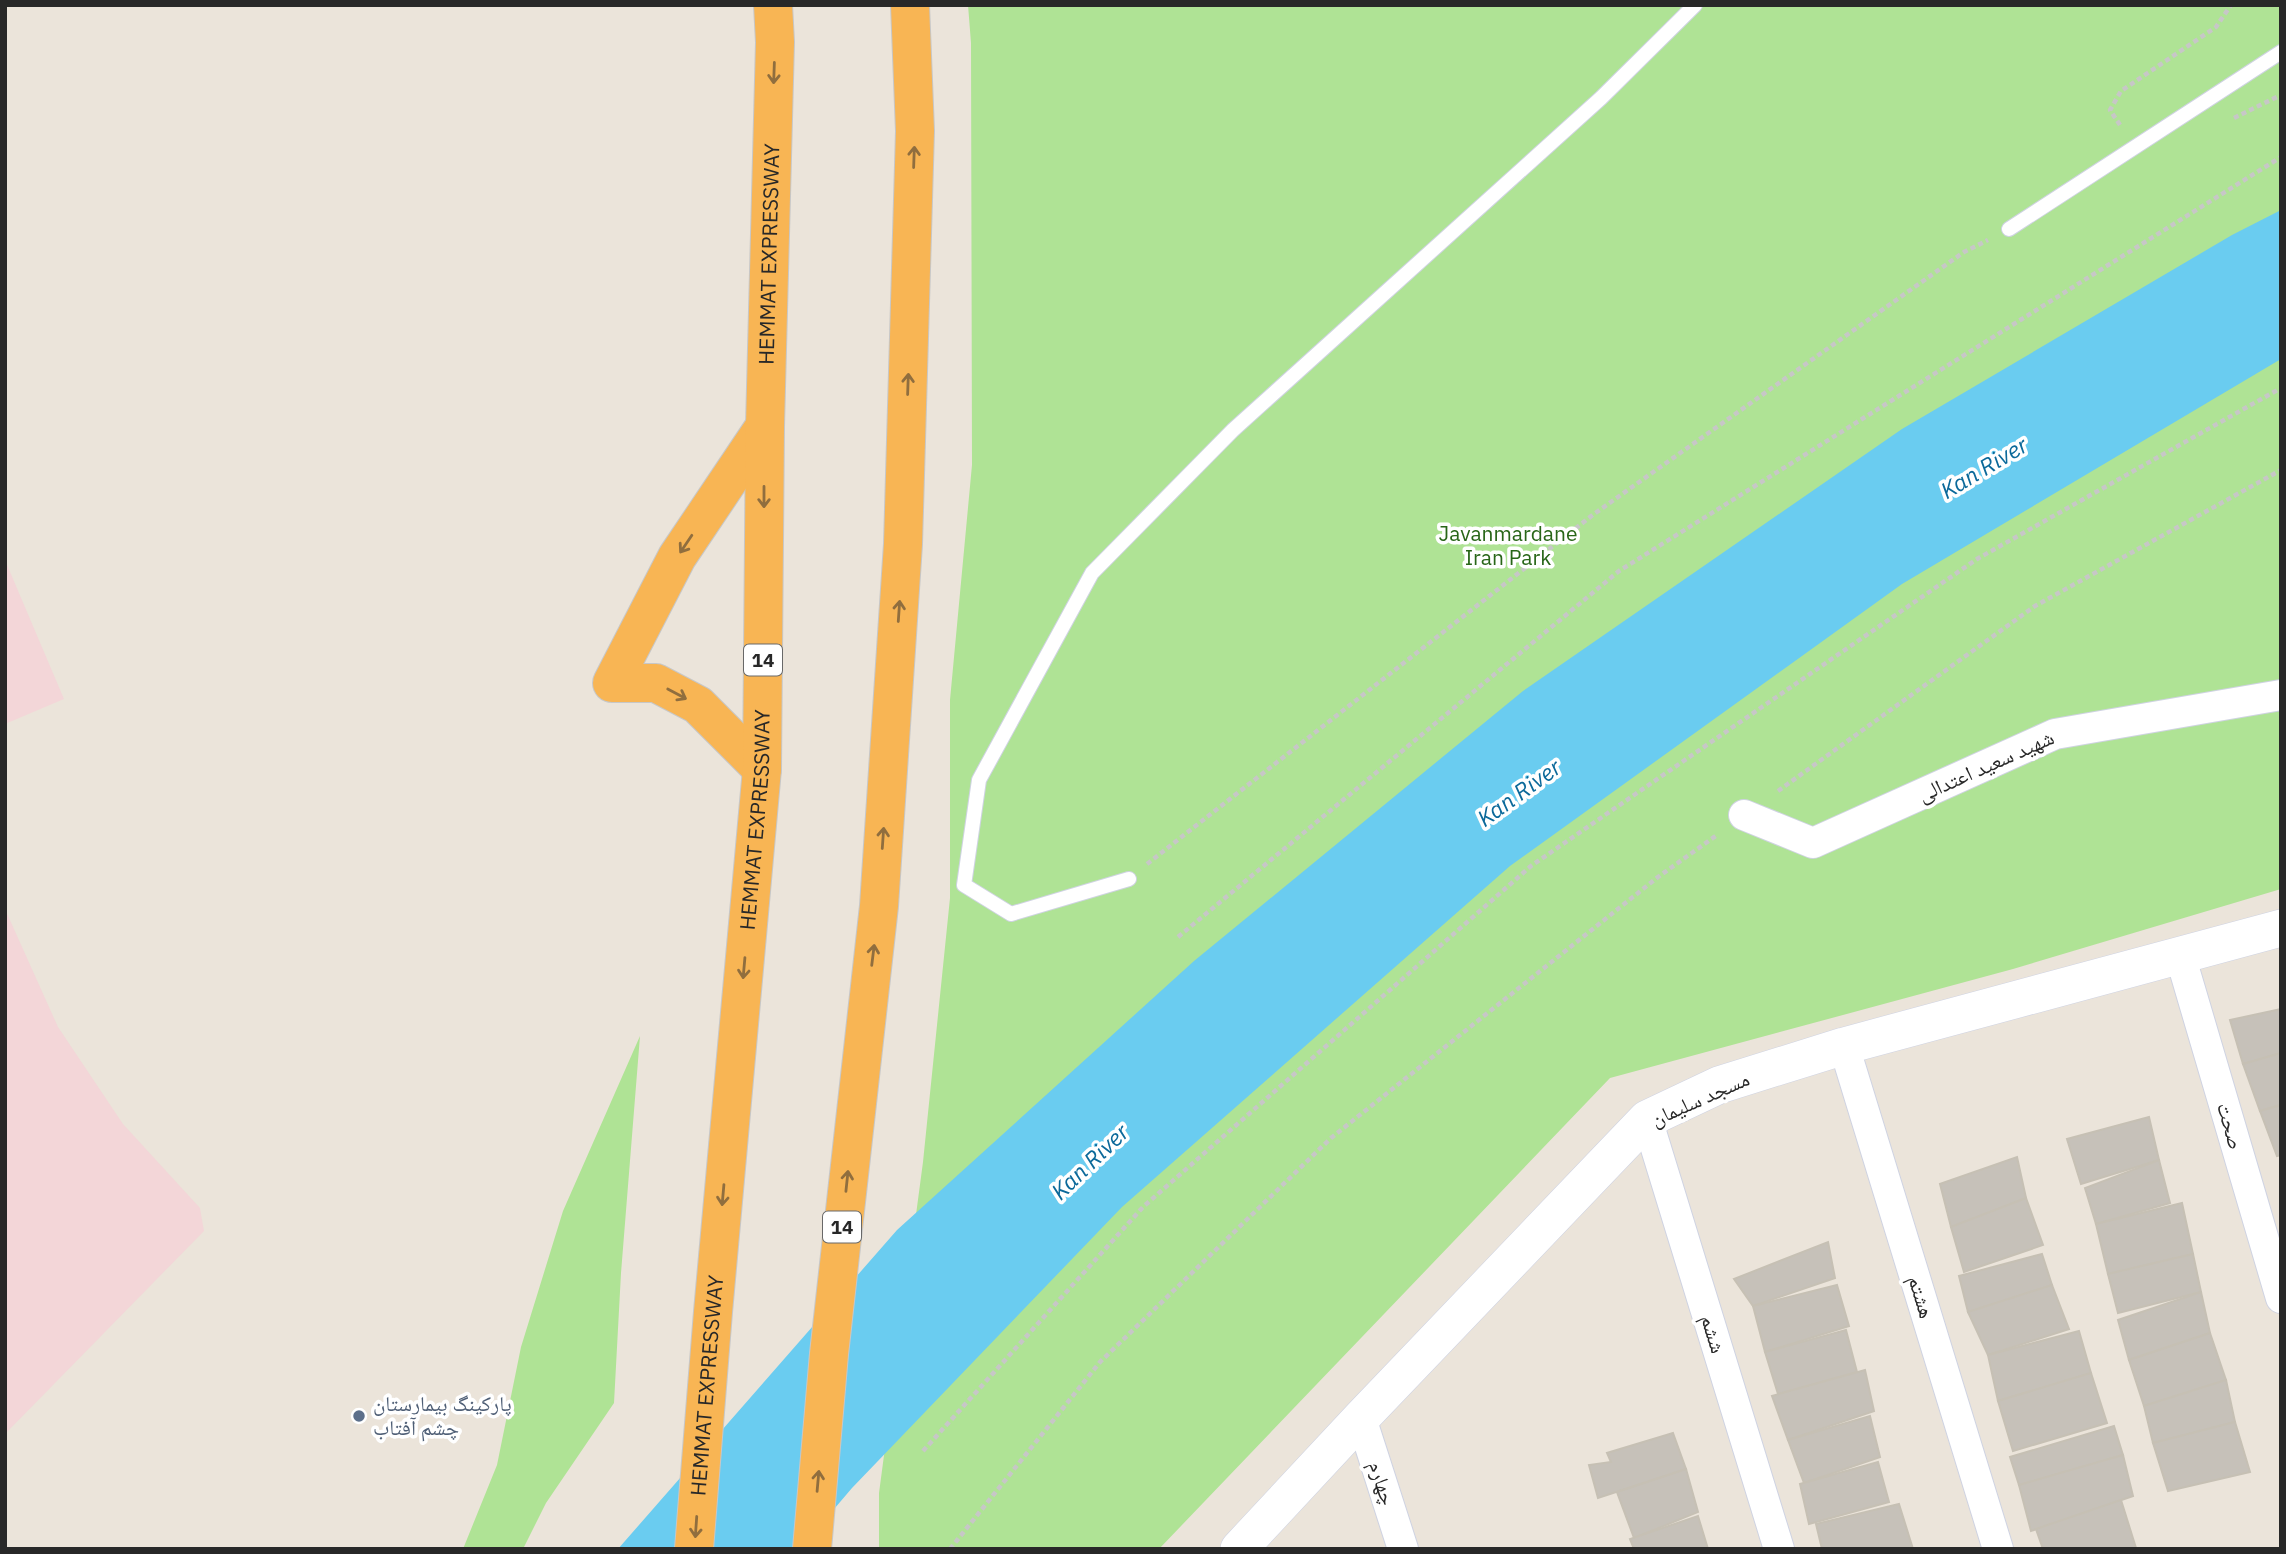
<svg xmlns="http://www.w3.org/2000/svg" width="2286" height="1554" viewBox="0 0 2286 1554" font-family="'IBM Plex Sans','Noto Naskh Arabic',sans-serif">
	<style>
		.medical { fill: #f3d6d8 }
		.green { fill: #afe395 }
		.water { fill: #6accf0 }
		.building { fill: #c6c1b9; stroke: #c6c0b4; stroke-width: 2 }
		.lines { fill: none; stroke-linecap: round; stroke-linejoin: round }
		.service-casing { stroke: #cfd3e2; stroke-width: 16 }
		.minor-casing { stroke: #cfd3e2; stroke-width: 32 }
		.tertiary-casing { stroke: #cfd3e2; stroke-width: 38 }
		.trunk-casing { stroke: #c7c7c7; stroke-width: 40 }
		.path { stroke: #c7c7c7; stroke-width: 4.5; stroke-dasharray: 5 3.5; stroke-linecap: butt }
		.service { stroke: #fff; stroke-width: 14 }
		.minor { stroke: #fff; stroke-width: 30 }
		.tertiary { stroke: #fff; stroke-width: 37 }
		.trunk { stroke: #f8b554; stroke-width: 38 }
		.oneway { stroke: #906e3e }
		.service-dot { fill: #5c6f8a; stroke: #fff; stroke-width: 2.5 }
		.labels { text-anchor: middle; stroke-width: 7; stroke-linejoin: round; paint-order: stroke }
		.shield { fill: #fff; stroke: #686868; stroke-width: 2 }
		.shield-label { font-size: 19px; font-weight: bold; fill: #282828 }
		.street-label { font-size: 21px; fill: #282828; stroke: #fff }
		.park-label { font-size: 21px; fill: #286618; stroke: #fff }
		.service-label { font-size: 21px; fill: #4e5e75; stroke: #fff; text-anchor: start }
		.water-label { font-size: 23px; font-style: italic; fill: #0b699a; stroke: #fff }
	</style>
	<rect width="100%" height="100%" fill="#ebe4da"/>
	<g class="medical">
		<polygon points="5,560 64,699 5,724"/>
		<polygon points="5,909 58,1027 123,1124 200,1208 204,1231 5,1434"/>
	</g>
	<g class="green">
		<polygon points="968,5 2281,5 2281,889 2013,969 1610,1078 1159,1549 879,1549 879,1493 923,1162 950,898 950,700 972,465 971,43"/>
		<polygon points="640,1036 621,1273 614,1403 546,1503 523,1549 463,1549 497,1465 521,1347 563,1211"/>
	</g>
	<polygon class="water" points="2281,210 2281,359 1902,584 1510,866 1122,1207 852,1488 800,1549 618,1549 897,1230 1194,961 1523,691 1902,429 2232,235"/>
	<g class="building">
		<polygon points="2281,1009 2281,1053 2243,1064 2230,1020"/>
		<polygon points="2281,1053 2281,1105 2260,1111 2243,1064"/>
		<polygon points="2281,1105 2281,1155 2277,1156 2260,1111"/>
		<polygon points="2149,1117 2159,1160 2081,1184 2067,1139"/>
		<polygon points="2017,1157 2026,1198 1951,1227 1940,1184"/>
		<polygon points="2159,1160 2170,1203 2096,1224 2085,1188"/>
		<polygon points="2026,1198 2043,1245 1964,1272 1951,1227"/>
		<polygon points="2182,1203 2193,1254 2108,1274 2096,1224"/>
		<polygon points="1828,1242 1835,1278 1753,1306 1734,1279"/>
		<polygon points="2042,1254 2052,1285 1968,1312 1959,1276"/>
		<polygon points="2193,1254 2201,1292 2118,1313 2108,1274"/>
		<polygon points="1837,1285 1849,1326 1765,1352 1753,1306"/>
		<polygon points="2052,1285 2069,1329 1988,1355 1968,1312"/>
		<polygon points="2201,1292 2210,1333 2129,1360 2118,1320"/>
		<polygon points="1846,1330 1857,1372 1778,1394 1765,1352"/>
		<polygon points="2079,1331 2091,1373 1998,1401 1988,1355"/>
		<polygon points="2210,1333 2226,1380 2144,1406 2129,1360"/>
		<polygon points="1865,1370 1874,1411 1788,1440 1772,1396"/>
		<polygon points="2091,1373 2107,1423 2013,1451 1998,1401"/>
		<polygon points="2226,1380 2235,1422 2153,1443 2144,1406"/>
		<polygon points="1870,1416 1880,1457 1804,1483 1788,1440"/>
		<polygon points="2235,1422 2250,1472 2168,1491 2153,1443"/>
		<polygon points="2114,1426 2123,1455 2019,1485 2010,1457"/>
		<polygon points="1673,1433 1686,1469 1598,1498 1589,1465 1611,1462 1607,1453"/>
		<polygon points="2123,1455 2133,1496 2031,1531 2019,1485"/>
		<polygon points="1878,1462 1889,1502 1809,1524 1800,1484"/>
		<polygon points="1686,1469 1698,1512 1634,1538 1617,1492"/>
		<polygon points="2121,1500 2136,1548 2043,1549 2036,1529"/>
		<polygon points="1899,1504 1913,1549 1822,1549 1816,1524"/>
		<polygon points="1698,1516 1708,1549 1634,1549 1630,1539"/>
	</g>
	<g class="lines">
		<g class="service-casing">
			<g id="service">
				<polyline points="2009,229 2281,52"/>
				<polyline points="1129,879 1011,914 964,885 979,780 1092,573 1233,430 1601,98 1695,5"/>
			</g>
		</g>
		<g class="minor-casing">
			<g id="minor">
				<polyline points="1744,815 1813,843 2055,734 2281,695"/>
				<polyline points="2180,955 2281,1298"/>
				<polyline points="1844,1046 1998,1549"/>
				<polyline points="1647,1119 1779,1549"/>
				<polyline points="1361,1418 1403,1549"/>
			</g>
		</g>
		<g class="tertiary-casing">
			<polyline id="tertiary" points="1239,1549 1361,1418 1647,1119 1719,1085 1844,1046 2281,928"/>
		</g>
		<g class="trunk-casing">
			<g id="trunk">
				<polyline points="762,769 698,705 656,683 612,683 677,557 765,426"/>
				<path id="s1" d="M 694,1549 L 713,1312 L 762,769 L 765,426 L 775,42 L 773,5"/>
				<polyline points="812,1549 829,1354 879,906 903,544 915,131 910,5"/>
			</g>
		</g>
		<g class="path">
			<polyline points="2234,118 2281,95"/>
			<polyline points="2120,125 2110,110 2121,91 2216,27 2231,5"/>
			<polyline points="1778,791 2035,606 2281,470"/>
			<polyline points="1147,864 1594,514 1964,252 1988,240"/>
			<polyline points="1178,937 1619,571 2281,157"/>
			<polyline points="923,1451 1143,1207 1531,866 1977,559 2281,388"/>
			<polyline points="950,1549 1100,1362 1331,1138 1658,877 1717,835"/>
		</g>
		<use href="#service" class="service"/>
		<use href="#minor" class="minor"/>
		<use href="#tertiary" class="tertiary"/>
		<use href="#trunk" class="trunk"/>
	</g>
	<defs><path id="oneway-shaft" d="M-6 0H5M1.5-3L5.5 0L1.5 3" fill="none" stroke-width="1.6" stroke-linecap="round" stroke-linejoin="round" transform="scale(1.75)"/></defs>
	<g class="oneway">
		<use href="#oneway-shaft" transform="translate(774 73) rotate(92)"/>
		<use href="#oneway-shaft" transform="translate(914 157) rotate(-88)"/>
		<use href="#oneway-shaft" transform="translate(908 384) rotate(-88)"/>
		<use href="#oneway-shaft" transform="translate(764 497) rotate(90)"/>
		<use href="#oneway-shaft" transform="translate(686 544) rotate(124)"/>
		<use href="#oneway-shaft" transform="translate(899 611) rotate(-86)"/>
		<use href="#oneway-shaft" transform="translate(677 694) rotate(28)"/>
		<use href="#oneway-shaft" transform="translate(883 838) rotate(-86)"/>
		<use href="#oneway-shaft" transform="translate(873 955) rotate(-83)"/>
		<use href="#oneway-shaft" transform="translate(744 968) rotate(95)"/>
		<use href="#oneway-shaft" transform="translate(847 1181) rotate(-84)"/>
		<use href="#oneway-shaft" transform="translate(723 1195) rotate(95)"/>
		<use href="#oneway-shaft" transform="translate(818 1481) rotate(-85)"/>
		<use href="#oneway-shaft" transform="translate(696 1527) rotate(94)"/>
	</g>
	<circle class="service-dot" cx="359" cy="1416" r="7"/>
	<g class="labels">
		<g class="shield">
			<rect x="744" y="644.5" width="38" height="31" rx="5"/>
			<rect x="823" y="1211.5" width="38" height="31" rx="5"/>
		</g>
		<g class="shield-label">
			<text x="763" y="667">14</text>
			<text x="842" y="1234">14</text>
		</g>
		<g class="street-label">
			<text dy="7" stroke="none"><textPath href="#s1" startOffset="1298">HEMMAT EXPRESSWAY</textPath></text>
			<text transform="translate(1986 766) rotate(-24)" y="7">شهید سعید اعتدالی</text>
			<text dy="7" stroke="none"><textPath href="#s1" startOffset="732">HEMMAT EXPRESSWAY</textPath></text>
			<text transform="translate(1700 1099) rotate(-24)" y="7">مسجد سلیمان</text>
			<text transform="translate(2230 1126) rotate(74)" y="7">صحت</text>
			<text transform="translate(1921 1297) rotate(73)" y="7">هشتم</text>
			<text transform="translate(1713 1334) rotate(73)" y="7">ششم</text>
			<text dy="7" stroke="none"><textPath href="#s1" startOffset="164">HEMMAT EXPRESSWAY</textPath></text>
			<text transform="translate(1382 1483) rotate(72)" y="7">چهارم</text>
		</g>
		<g class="park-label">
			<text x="1508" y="541">Javanmardane<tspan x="1508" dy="24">Iran Park</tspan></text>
		</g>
		<g class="service-label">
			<text x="373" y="1411">پاركينگ بيمارستان<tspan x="373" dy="24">چشم آفتاب</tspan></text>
		</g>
		<g class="water-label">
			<text transform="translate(1984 468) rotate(-31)" y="8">Kan River</text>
			<text transform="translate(1519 793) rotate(-36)" y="8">Kan River</text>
			<text transform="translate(1090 1162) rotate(-44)" y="8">Kan River</text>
		</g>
	</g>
	<rect width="2286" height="1554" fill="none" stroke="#282828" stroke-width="14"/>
</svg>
